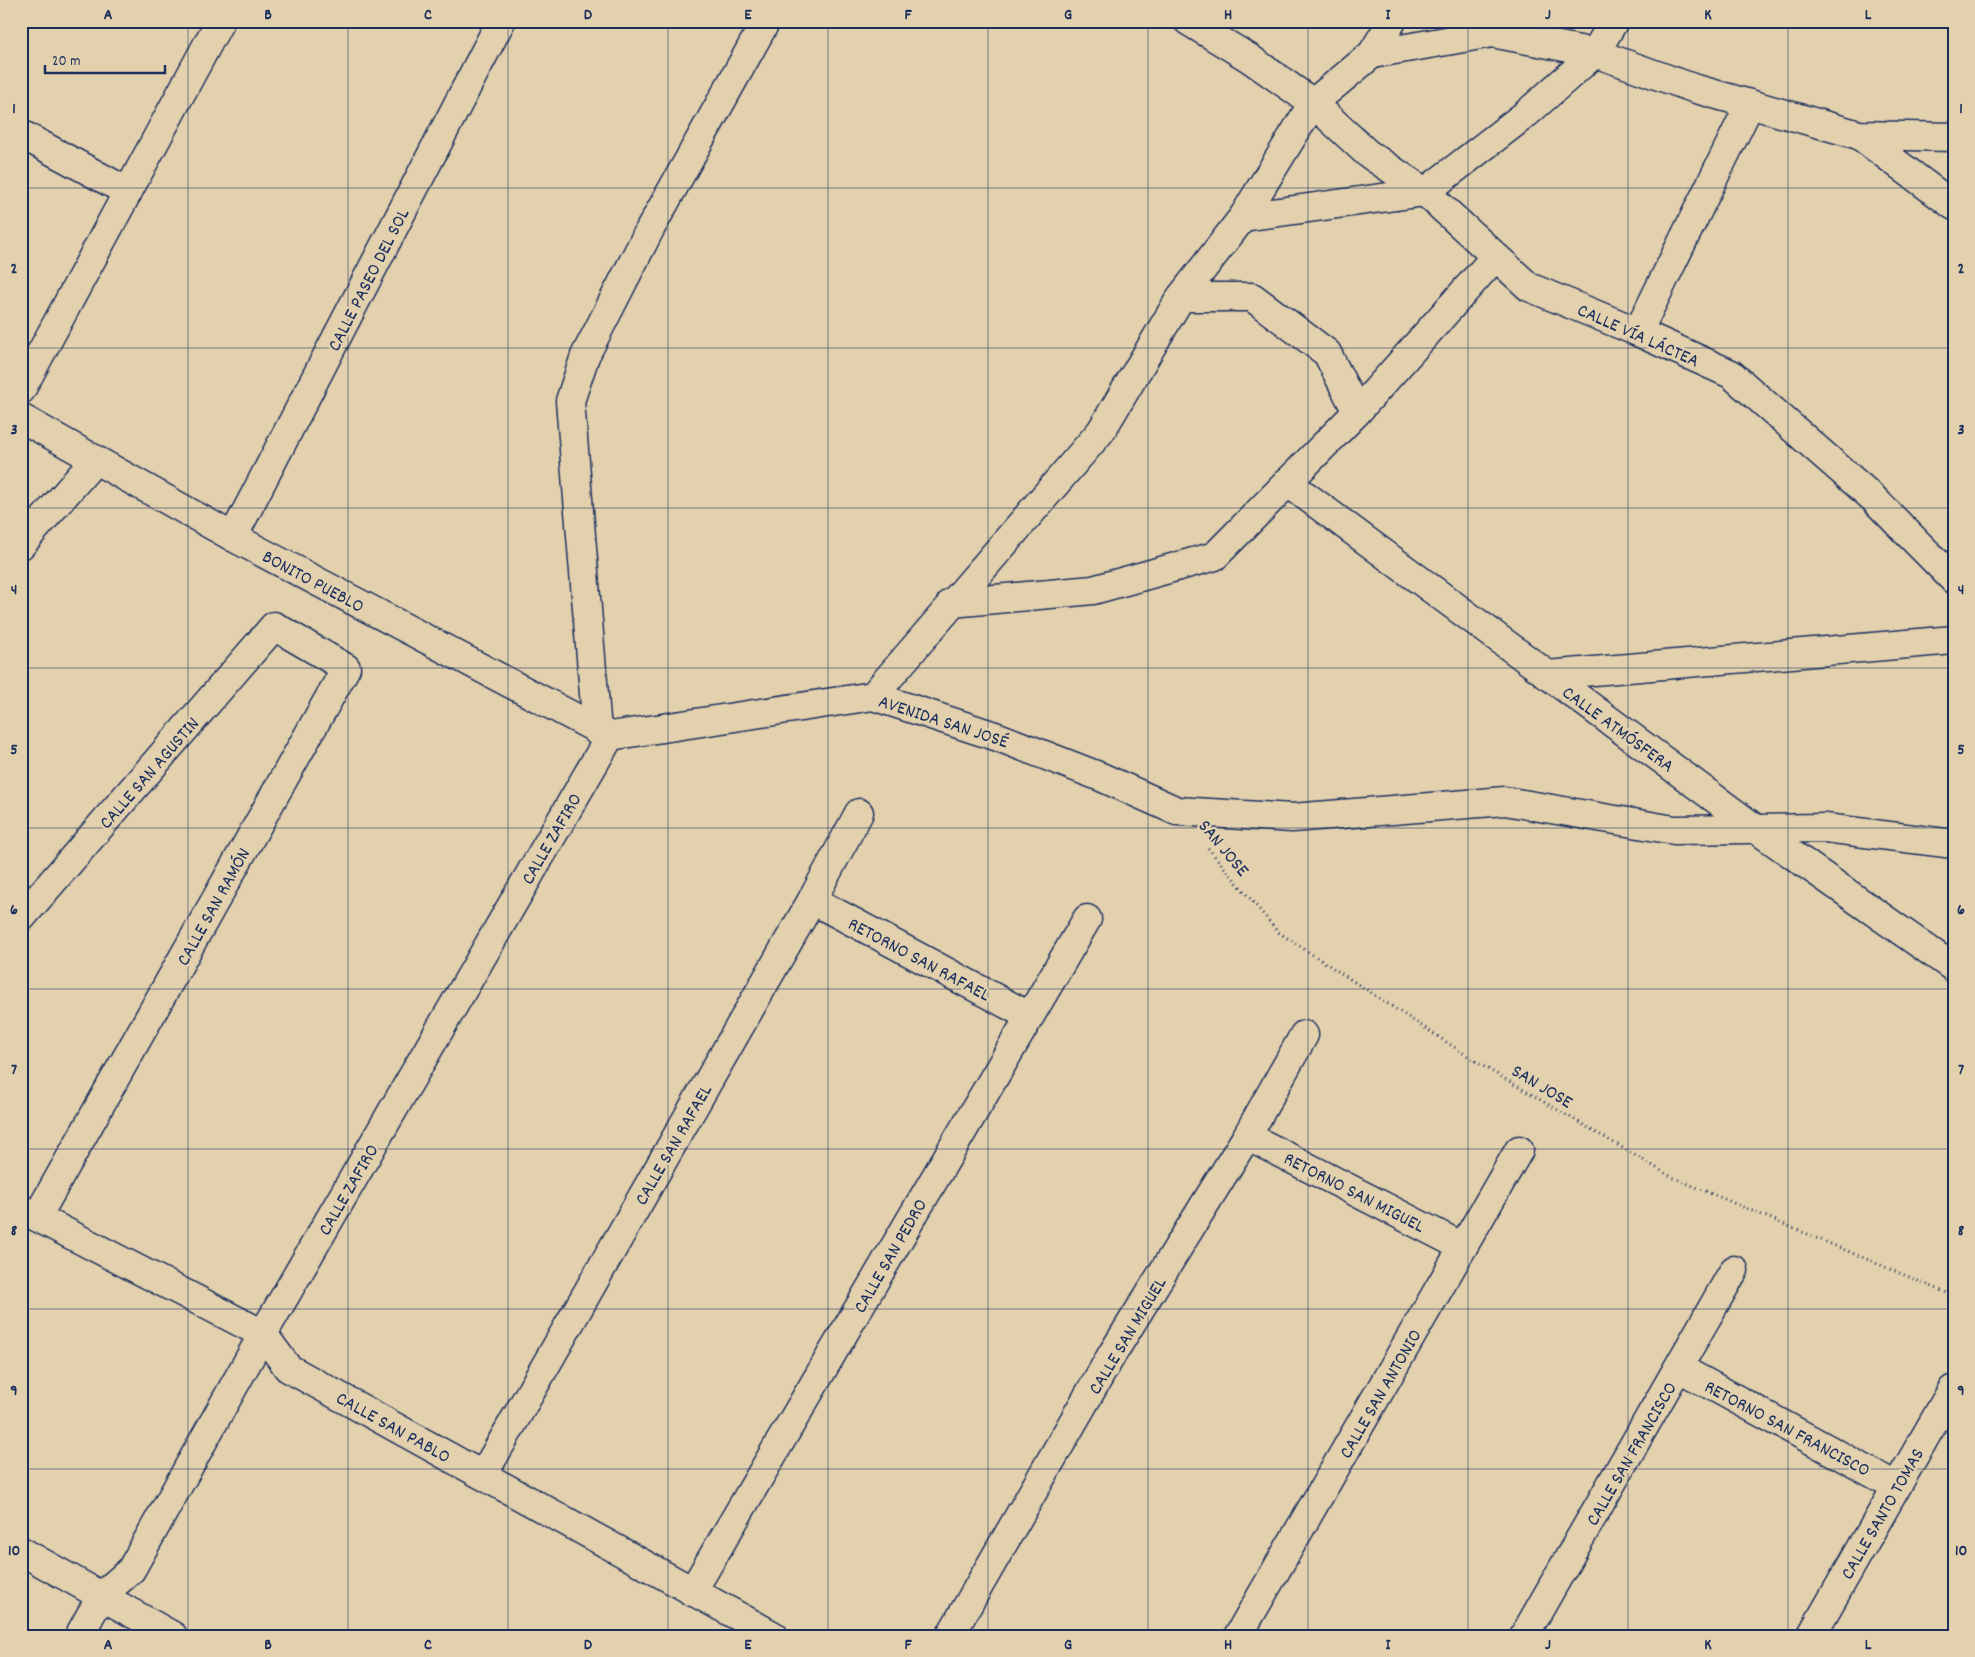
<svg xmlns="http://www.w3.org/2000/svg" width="1975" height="1657" viewBox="0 0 1975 1657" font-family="Dekko,sans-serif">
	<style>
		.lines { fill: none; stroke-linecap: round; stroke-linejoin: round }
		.street-casing { stroke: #1b2f5e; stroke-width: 31 }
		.path { stroke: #1b2f5e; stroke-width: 3; stroke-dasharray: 1 4; stroke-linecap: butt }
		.street { stroke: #e3d1ae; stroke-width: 28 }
		.grid { fill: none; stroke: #1b2f5e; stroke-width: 1; stroke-opacity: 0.55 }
		.labels { text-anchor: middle; stroke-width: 4.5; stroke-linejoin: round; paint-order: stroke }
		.street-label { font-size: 19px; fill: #1b2f5e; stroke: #e3d1ae }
		.neatline { fill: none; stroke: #1b2f5e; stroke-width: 2 }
		.grid-label { font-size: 16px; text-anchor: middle; font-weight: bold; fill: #1b2f5e }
	</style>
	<rect width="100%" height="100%" fill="#e3d1ae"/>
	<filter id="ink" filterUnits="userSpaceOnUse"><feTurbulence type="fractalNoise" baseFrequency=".02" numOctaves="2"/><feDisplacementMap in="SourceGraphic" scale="10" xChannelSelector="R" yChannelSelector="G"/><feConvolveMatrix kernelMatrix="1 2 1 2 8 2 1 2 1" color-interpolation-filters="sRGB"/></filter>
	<g filter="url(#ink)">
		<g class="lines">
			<g class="street-casing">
				<g id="street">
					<polyline points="1188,21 1249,58 1313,103 1367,153 1425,192 1529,287 1638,332 1731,374 1873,498 1954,580"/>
					<polyline points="1372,54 1492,33 1595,53 1693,88 1859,135 1954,137"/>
					<polyline points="21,134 128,192"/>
					<polyline points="1859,135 1954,206"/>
					<polyline points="1243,217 1425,192 1526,114 1595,53 1614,21"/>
					<polyline points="1181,297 1252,297 1327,353 1357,412"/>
					<polyline points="1638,332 1750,104"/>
					<polyline points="21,390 220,21"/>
					<polyline points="21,418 233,537 610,736"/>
					<polyline points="1287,482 1756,829 1954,968"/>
					<polyline points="233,537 501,21"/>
					<polyline points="21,545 95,460"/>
					<polyline points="951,603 1093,590 1215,556 1357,412 1495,257"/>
					<polyline points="1547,675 1954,640"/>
					<polyline points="873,696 1101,431 1181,297 1243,217 1313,103 1372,54 1392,21"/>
					<polyline points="597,731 570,401 585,356 649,231 766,21"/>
					<polyline points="610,736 873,696 998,737 1101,777 1177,811 1292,818 1505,801 1674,830 1825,828 1954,844"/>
					<polyline points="812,900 1029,1016"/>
					<polyline points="21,918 274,626 346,668 37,1217"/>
					<polyline points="1247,1136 1463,1247"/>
					<polyline points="21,1209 263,1334 288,1368 774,1636"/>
					<polyline points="1679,1368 1896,1486"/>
					<polyline points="483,1475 812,900 859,813"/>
					<polyline points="21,1551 173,1636"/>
					<polyline points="692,1592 1087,919"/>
					<polyline points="79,1636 101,1596 131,1570 263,1334 610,736"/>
					<polyline points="950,1636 1111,1356 1247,1136 1304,1035"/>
					<polyline points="1238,1636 1519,1150"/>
					<polyline points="1524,1636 1734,1270"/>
					<polyline points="1811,1636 1952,1390"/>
				</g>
			</g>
			<polyline class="path" points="1208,848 1278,932 1483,1066 1672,1177 1954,1296"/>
			<use href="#street" class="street"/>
		</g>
	</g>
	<path class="grid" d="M 188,21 L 188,1636M 348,21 L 348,1636M 508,21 L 508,1636M 668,21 L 668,1636M 828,21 L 828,1636M 988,21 L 988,1636M 1148,21 L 1148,1636M 1308,21 L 1308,1636M 1468,21 L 1468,1636M 1628,21 L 1628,1636M 1788,21 L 1788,1636M 21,188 L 1954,188M 21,348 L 1954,348M 21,508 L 1954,508M 21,668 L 1954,668M 21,828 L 1954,828M 21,989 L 1954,989M 21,1149 L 1954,1149M 21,1309 L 1954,1309M 21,1469 L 1954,1469"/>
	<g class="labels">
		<g class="street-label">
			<text transform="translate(367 279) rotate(-63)" y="7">CALLE PASEO DEL SOL</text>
			<text transform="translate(1639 334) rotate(24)" y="7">CALLE VÍA LÁCTEA</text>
			<text transform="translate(314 580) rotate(28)" y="7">BONITO PUEBLO</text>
			<text transform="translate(944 720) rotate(18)" y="7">AVENIDA SAN JOSÉ</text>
			<text transform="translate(1619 728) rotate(36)" y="7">CALLE ATMÓSFERA</text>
			<text transform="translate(148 772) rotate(-49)" y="7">CALLE SAN AGUSTIN</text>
			<text transform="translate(550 838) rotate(-60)" y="7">CALLE ZAFIRO</text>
			<text transform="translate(1225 847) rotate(50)" y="7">SAN JOSE</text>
			<text transform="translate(212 906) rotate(-61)" y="7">CALLE SAN RAMÓN</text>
			<text transform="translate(920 958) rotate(28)" y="7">RETORNO SAN RAFAEL</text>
			<text transform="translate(1543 1085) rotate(31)" y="7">SAN JOSE</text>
			<text transform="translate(672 1144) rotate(-60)" y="7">CALLE SAN RAFAEL</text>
			<text transform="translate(347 1189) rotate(-60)" y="7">CALLE ZAFIRO</text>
			<text transform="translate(1355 1191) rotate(27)" y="7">RETORNO SAN MIGUEL</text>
			<text transform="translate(889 1255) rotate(-60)" y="7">CALLE SAN PEDRO</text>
			<text transform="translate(1126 1335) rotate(-59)" y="7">CALLE SAN MIGUEL</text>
			<text transform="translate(1379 1393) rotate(-60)" y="7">CALLE SAN ANTONIO</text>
			<text transform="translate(394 1426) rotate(29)" y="7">CALLE SAN PABLO</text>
			<text transform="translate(1788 1427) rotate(28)" y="7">RETORNO SAN FRANCISCO</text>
			<text transform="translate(1630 1453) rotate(-60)" y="7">CALLE SAN FRANCISCO</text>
			<text transform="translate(1881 1513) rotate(-60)" y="7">CALLE SANTO TOMAS</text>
		</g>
	</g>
	<rect width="1975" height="1657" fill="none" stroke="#e3d1ae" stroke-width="55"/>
	<path d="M45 65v8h120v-8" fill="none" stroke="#1b2f5e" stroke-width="2.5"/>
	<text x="52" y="65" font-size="15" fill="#1b2f5e" stroke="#e3d1ae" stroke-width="4" paint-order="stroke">20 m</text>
	<rect x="28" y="28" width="1920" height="1602" class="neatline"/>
	<g class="grid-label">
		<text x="108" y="19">A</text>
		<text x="268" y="19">B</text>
		<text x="428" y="19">C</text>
		<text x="588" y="19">D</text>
		<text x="748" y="19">E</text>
		<text x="908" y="19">F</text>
		<text x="1068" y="19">G</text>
		<text x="1228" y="19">H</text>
		<text x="1388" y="19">I</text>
		<text x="1548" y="19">J</text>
		<text x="1708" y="19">K</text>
		<text x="1868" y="19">L</text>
		<text x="14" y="113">1</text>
		<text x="1961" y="113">1</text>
		<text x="14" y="273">2</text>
		<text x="1961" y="273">2</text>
		<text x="14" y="434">3</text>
		<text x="1961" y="434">3</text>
		<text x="14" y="594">4</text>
		<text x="1961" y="594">4</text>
		<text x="14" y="754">5</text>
		<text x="1961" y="754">5</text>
		<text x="14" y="914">6</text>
		<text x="1961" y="914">6</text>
		<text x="14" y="1074">7</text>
		<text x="1961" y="1074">7</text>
		<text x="14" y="1235">8</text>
		<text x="1961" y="1235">8</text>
		<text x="14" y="1395">9</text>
		<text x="1961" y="1395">9</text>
		<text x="14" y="1555">10</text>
		<text x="1961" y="1555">10</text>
		<text x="108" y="1649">A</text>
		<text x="268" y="1649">B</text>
		<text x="428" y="1649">C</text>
		<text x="588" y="1649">D</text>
		<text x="748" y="1649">E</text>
		<text x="908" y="1649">F</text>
		<text x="1068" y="1649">G</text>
		<text x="1228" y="1649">H</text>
		<text x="1388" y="1649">I</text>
		<text x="1548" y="1649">J</text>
		<text x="1708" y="1649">K</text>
		<text x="1868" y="1649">L</text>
	</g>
</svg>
